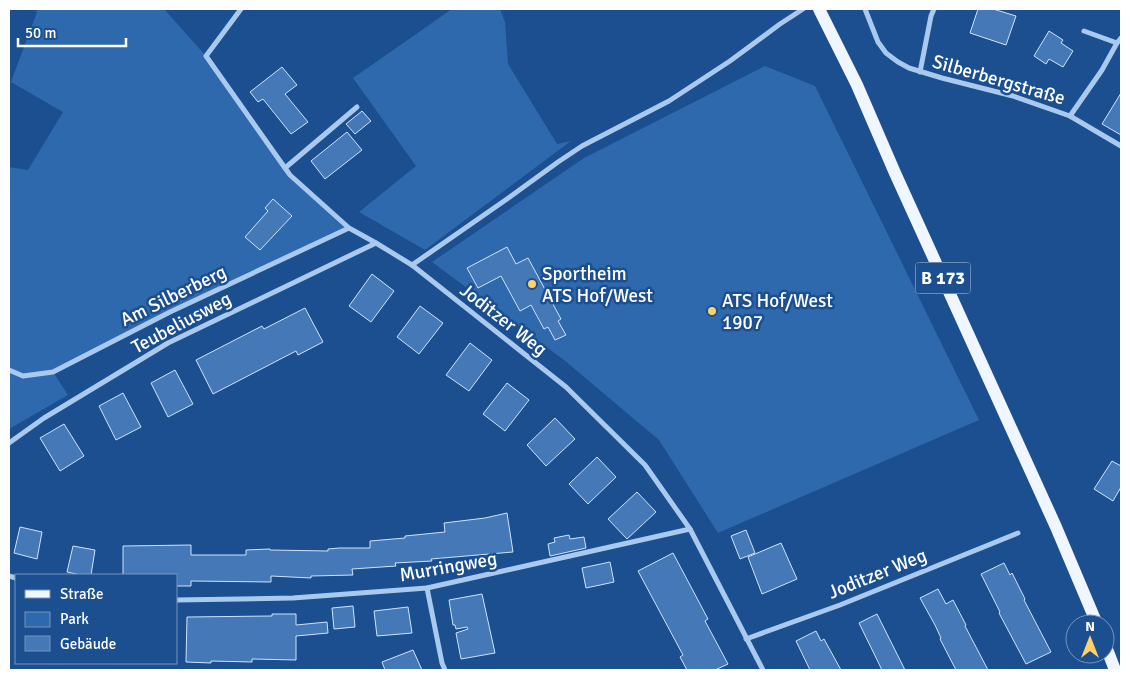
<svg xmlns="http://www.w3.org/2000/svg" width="1130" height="679" viewBox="0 0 1130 679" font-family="Signika,sans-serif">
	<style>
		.green { fill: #2e69ad }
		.building { fill: #4478b7; stroke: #cfe3fa }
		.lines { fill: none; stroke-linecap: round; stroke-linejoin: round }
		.street { stroke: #a9c9ee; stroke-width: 5 }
		.primary { stroke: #f0f6ff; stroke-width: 12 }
		.poi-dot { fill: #ffd166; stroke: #1b4f8f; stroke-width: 2 }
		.labels { text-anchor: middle; stroke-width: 5; stroke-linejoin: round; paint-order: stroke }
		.shield { fill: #1b4f8f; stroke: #bbcadd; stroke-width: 1 }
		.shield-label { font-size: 18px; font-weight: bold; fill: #fff }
		.street-label { font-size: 19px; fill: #fff; stroke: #1b4f8f }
		.poi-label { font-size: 19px; fill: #fff; stroke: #1b4f8f; text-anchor: start }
	</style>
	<rect width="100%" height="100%" fill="#1b4f8f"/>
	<g class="green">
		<polygon points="35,9 164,9 206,56 285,168 349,228 170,312 53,372 68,395 9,429 9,167 28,170 63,112 11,82 37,12"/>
		<polygon points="452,9 500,9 505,22 508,64 557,144 571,141 425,250 359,212 416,166 353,78"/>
		<polygon points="765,66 815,86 979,420 718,533 659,440 564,360 432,262 584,158"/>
	</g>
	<g class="building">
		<polygon points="978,9 993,9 1016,16 1006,45 970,33"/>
		<polygon points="1049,31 1063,40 1061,43 1073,51 1063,67 1049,59 1046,64 1034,56"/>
		<polygon points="282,67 297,85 285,94 308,122 291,134 263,99 258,102 250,92"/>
		<polygon points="1121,93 1121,135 1102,124"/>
		<polygon points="362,111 371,121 355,134 346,124"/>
		<polygon points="347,132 362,150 325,179 311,161"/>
		<polygon points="273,199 292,216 260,250 245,237 268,211 265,208"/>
		<polygon points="507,247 516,264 528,258 561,319 558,321 566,335 555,340 548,327 544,329 531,305 520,311 501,276 478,288 467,268"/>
		<polygon points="372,274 394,291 371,322 349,306"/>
		<polygon points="420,306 443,323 419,354 397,337"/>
		<polygon points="305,308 323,342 298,355 296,351 213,394 196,360 262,326 264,329"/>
		<polygon points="470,343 492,360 469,391 446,375"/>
		<polygon points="175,370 193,404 168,417 151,383"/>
		<polygon points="507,383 529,400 505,431 483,414"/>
		<polygon points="123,393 141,427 116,440 99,406"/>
		<polygon points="555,418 575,439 546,466 527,445"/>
		<polygon points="64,424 84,456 60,471 40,438"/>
		<polygon points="597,457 616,477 588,504 569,484"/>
		<polygon points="1112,461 1121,466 1121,487 1113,501 1094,489"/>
		<polygon points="637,492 656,512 627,539 608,519"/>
		<polygon points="507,513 513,552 431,559 432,561 395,563 396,566 352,569 353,575 311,576 311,578 271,576 271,582 191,581 191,586 176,586 176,575 123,575 123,546 191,545 191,555 246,555 246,550 270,549 270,550 328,551 328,549 339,548 370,548 370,541 405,538 405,536 445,532 444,523 485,518"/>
		<polygon points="20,527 42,532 37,559 14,553"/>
		<polygon points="746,530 755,553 740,559 731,536"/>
		<polygon points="569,535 570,539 584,537 586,548 550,556 548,544 555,542 554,538"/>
		<polygon points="781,543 797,579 762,594 748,557"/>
		<polygon points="73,546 95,550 91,575 81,575 67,572"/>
		<polygon points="673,553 708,619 705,621 728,664 715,670 687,670 680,657 683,655 638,571"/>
		<polygon points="610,562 614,582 586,588 582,568"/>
		<polygon points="1004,563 1010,575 1012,573 1025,599 1024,600 1051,652 1026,664 999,613 1000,612 981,574"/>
		<polygon points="938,589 946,604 953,600 966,625 965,626 988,670 956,670 940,639 941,638 935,625 920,598"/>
		<polygon points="482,594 495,653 461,659 456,633 468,629 467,627 456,629 455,625 453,625 449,600"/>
		<polygon points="353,606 355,627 334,629 332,608"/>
		<polygon points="408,607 412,633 377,636 374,611"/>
		<polygon points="272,614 296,614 296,625 327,622 328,633 296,636 296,660 252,659 252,662 211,661 211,663 186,662 187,617 272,616"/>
		<polygon points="877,614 905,670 882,670 859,623"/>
		<polygon points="816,631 821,641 824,639 841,670 810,670 796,641"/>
		<polygon points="413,650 422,670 385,670 382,662"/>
	</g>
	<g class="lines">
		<g class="street">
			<polyline points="241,9 206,56 285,168 290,175 349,228 376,243 412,265 566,387 645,465 690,529 763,670"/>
			<polyline points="865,9 878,42 886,53 898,62 909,68 942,78 1013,96 1070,116 1121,146"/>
			<polyline points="1084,31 1117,43"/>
			<polyline points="920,72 931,16 934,9"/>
			<polyline points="1070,116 1102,70 1117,43 1121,38"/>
			<polyline points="285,168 357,107"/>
			<polyline points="412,265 507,199 558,162 582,146 669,101 730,61 780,24 803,9"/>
			<polyline points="9,370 23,376 53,372 170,312 349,228"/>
			<polyline points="9,443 44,418 168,343 376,243"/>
			<polyline points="9,576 16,578"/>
			<polyline points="427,588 442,663 445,670"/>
			<polyline points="176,600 293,598 427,588 690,529"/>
			<polyline points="746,639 840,605 1018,533"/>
		</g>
		<g class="primary">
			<polyline points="819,9 857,85 895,173 1056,527 1097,624"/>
			<polyline points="1105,644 1115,670"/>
		</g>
	</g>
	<g class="poi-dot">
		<circle cx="532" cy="284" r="5"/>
		<circle cx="712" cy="311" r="5"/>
	</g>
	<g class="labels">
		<rect class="shield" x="915.5" y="262.5" width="55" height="31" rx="4"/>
		<g class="shield-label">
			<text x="943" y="284">B 173</text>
		</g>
		<g class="street-label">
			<text transform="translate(999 79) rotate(16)" y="7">Silberbergstraße</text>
			<text transform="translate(173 295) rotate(-26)" y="7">Am Silberberg</text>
			<text transform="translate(504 319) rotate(38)" y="7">Joditzer Weg</text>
			<text transform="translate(181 322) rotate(-28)" y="7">Teubeliusweg</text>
			<text transform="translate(448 566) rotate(-10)" y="7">Murringweg</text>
			<text transform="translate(877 573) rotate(-22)" y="7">Joditzer Weg</text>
		</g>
		<g class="poi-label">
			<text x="542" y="280">Sportheim<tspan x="542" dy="22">ATS Hof/West</tspan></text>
			<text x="722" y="307">ATS Hof/West<tspan x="722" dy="22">1907</tspan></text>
		</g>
	</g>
	<rect width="1130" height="679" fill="none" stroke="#ffffff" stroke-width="20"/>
	<rect x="15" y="574" width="162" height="90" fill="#1b4f8f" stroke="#7695bc"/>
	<rect x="25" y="590" width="25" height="8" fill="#f0f6ff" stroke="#7695bc"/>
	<text x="60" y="599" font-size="15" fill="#ffffff">Straße</text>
	<rect x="25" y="612" width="25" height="15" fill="#2e69ad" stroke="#7695bc"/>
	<text x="60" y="624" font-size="15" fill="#ffffff">Park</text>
	<rect x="25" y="636" width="25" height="15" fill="#4478b7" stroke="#7695bc"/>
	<text x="60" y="649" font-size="15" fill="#ffffff">Gebäude</text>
	<g transform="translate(1090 639)"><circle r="24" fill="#1b4f8f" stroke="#7695bc"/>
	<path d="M0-4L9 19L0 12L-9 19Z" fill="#ffd166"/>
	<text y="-8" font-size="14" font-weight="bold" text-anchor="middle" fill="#ffffff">N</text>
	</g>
	<path d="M18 38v8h108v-8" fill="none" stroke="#ffffff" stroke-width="2.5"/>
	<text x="25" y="38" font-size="15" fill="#ffffff" stroke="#1b4f8f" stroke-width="4" paint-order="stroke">50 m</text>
</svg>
